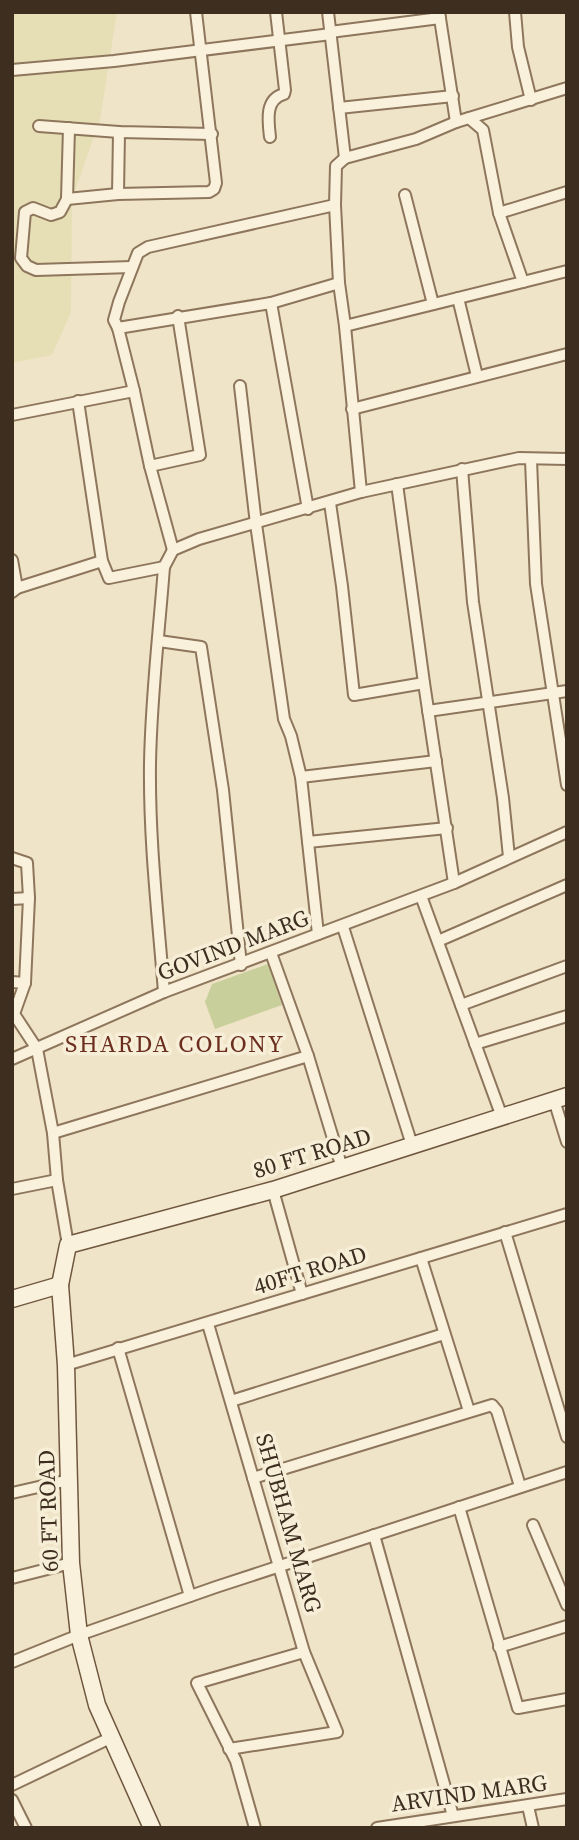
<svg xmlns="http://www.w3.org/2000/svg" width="579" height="1840" viewBox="0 0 579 1840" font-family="'Source Serif 4',serif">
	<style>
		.farmland { fill: #e6deb5 }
		.green { fill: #c9cf9b }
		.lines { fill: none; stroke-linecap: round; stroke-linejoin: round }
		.street-casing { stroke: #8d765c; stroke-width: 14 }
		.secondary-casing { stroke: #6f573f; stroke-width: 19 }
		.street { stroke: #faf1dc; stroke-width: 10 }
		.secondary { stroke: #faf1dc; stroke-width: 16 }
		.labels { text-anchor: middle; stroke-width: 7; stroke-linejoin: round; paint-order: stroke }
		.street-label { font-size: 23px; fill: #3d2e20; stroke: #f7eed8 }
		.neighbourhood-label { font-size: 24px; letter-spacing: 2px; fill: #6b2e1e; stroke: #f7eed8 }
	</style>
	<rect width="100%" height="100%" fill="#f0e4c8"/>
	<polygon class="farmland" points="12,12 117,12 100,120 72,199 71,312 52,355 12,363"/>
	<polygon class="green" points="268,964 282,1005 215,1029 205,1002 212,984"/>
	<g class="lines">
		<g class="street-casing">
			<g id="street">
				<polyline points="328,12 345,158 416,139 456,122"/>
				<polyline points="439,12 456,122 567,88"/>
				<polyline points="515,12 518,47 531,100"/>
				<polyline points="330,32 440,18"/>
				<polyline points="12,70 114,61 331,34"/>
				<polyline points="339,108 453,96"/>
				<polyline points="39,126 119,132 212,134"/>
				<polyline points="69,128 67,199 60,212 51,215 33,208 25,212 21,258 27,266 36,270 132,267"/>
				<path d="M 270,137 C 268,120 265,99 284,94 L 285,90 L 276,12"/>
				<polyline points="118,194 119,132"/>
				<polyline points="405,195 433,304"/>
				<polyline points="67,199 118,194 209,192 214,189 216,183 196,12"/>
				<polyline points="335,205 148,247 138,253 119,302 114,320 118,328 271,303 339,283"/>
				<polyline points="499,213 567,192"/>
				<polyline points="523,282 567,271"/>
				<polyline points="458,298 477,376"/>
				<polyline points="271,303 308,509"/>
				<polyline points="345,326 523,282 499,213 483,130 469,118"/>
				<polyline points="118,328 134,391"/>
				<polyline points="240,386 256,524 284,719 291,736 301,777 318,934"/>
				<polyline points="78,401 102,561 109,578 164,567"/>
				<polyline points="352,409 567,354"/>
				<polyline points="12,415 134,391 150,466"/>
				<polyline points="531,460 536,584 567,785"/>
				<polyline points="462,469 473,602 503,798 509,857"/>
				<polyline points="397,484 424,683 454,883"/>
				<polyline points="361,492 519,458 567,459"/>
				<polyline points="330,503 342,586 354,695 424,683"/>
				<polyline points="173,550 150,466 200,455 178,316"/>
				<polyline points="12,560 17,588 12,592"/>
				<polyline points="17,588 102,561"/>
				<polyline points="159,641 201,647 223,790 241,965"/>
				<polyline points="428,711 567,691"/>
				<polyline points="301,777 436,761"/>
				<polyline points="308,842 447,828"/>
				<polyline points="12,858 27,863 29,898 25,983"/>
				<polyline points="421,896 502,1117"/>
				<polyline points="12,899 29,898"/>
				<polyline points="343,927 412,1145"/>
				<polyline points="438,941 567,885"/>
				<polyline points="271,953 308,1056 342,1168"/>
				<polyline points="12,982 25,983 14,1014 37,1049 53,1133 57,1180 68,1245"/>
				<path d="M 164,992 C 158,916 149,840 150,764 C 151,698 159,633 164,567 L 173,550 L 199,539 L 361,492 L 345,326 L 339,283 L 335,205 L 336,166 L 345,158"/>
				<polyline points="461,1005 567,966"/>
				<polyline points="475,1044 567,1016"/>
				<polyline points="12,1059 164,992 454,883 567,832"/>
				<polyline points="554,1100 567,1142"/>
				<polyline points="53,1133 308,1056"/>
				<polyline points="12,1189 57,1180"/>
				<polyline points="273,1190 302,1294"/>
				<polyline points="505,1232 567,1437"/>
				<polyline points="421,1258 469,1411"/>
				<polyline points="208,1324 304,1652 337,1732 229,1749"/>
				<polyline points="118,1348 190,1596"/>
				<polyline points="66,1365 567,1214"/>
				<polyline points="231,1401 444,1334"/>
				<polyline points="253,1478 492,1405 497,1411 520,1486"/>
				<polyline points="12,1493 69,1480"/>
				<polyline points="459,1507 518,1708 567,1699"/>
				<polyline points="533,1525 567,1605"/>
				<polyline points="374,1535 453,1816"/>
				<polyline points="12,1578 71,1563"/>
				<polyline points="499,1647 567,1626"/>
				<polyline points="12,1662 79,1635 216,1587 567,1472"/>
				<polyline points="12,1785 110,1738"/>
				<polyline points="12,1800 26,1828"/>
				<polyline points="528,1806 533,1828"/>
				<polyline points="255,1828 236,1761 197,1683 304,1652"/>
				<polyline points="377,1828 567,1799"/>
			</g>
		</g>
		<g class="secondary-casing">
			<g id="secondary">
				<polyline points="12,1299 60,1285"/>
				<polyline points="152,1828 97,1705 79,1635 71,1563 66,1365 60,1285 68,1245 273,1190 567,1096"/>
			</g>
		</g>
		<use href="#street" class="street"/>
		<use href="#secondary" class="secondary"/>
	</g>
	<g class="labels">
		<g class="street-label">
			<text transform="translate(233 945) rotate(-21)" y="8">GOVIND MARG</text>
			<text transform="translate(312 1153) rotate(-17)" y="8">80 FT ROAD</text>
			<text transform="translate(310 1270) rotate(-17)" y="8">40FT ROAD</text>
			<text transform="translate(48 1511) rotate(-92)" y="8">60 FT ROAD</text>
			<text transform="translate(289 1523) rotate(74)" y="8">SHUBHAM MARG</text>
			<text transform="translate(469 1793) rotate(-8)" y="8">ARVIND MARG</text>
		</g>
		<g class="neighbourhood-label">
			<text x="175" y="1052">SHARDA COLONY</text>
		</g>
	</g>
	<rect width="579" height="1840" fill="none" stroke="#3d2e20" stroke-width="28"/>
</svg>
